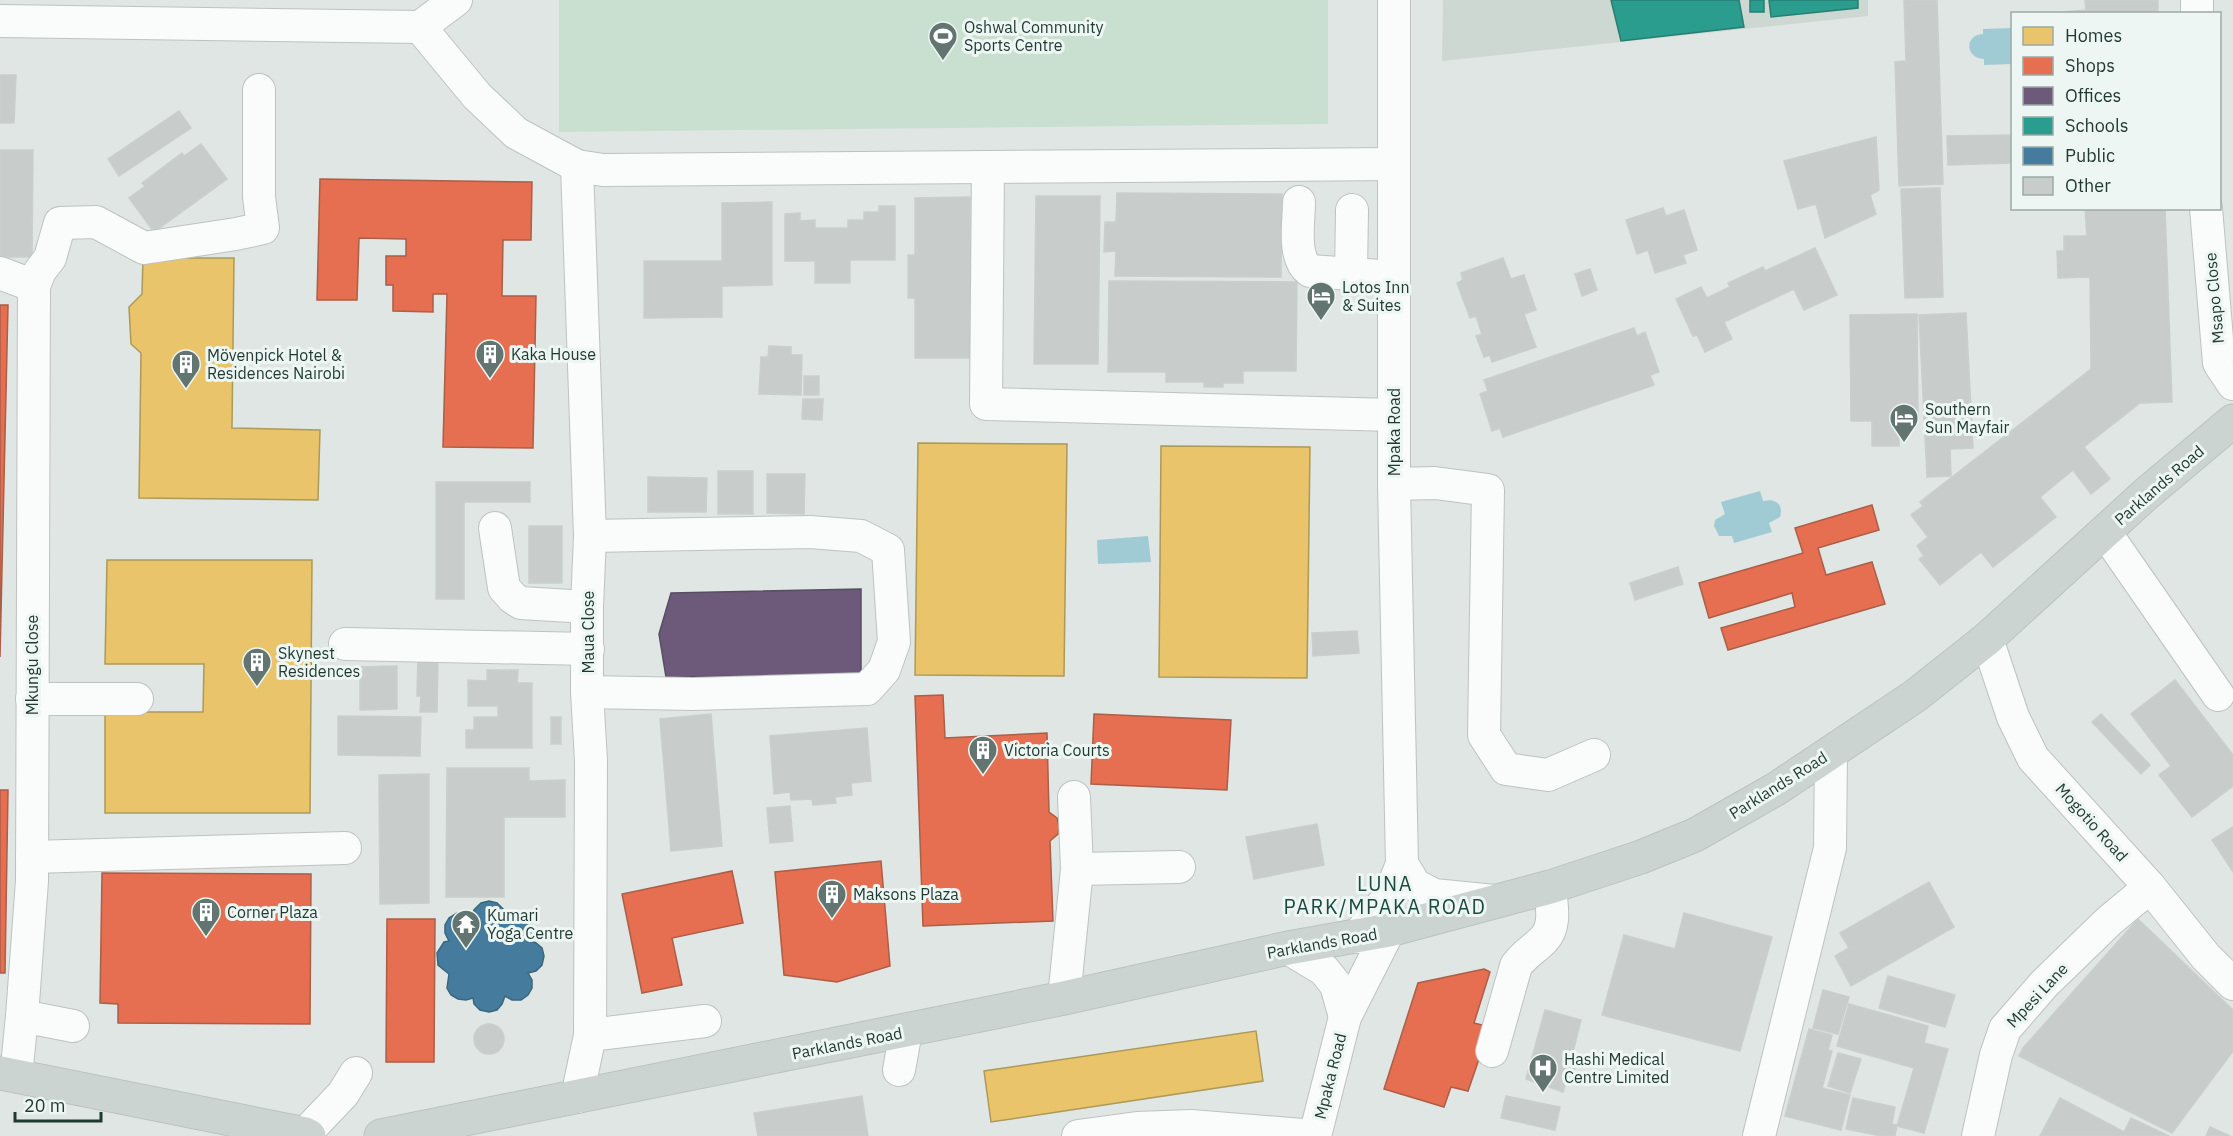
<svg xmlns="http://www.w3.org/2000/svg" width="2233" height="1136" viewBox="0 0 2233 1136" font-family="'IBM Plex Sans',sans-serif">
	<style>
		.built { fill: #cdd8d3 }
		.green { fill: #c9e0d0 }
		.water { fill: #a0cbd5 }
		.homes { fill: #e9c46a; stroke: #ac9a59; stroke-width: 1.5 }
		.shops { fill: #e76f51; stroke: #ab5e48; stroke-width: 1.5 }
		.offices { fill: #6d597a; stroke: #564f64; stroke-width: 1.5 }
		.schools { fill: #2a9d8f; stroke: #277f73; stroke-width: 1.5 }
		.public { fill: #457b9d; stroke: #3a677d; stroke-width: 1.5 }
		.building { fill: #c8cdcb; stroke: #c9cfcc; stroke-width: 1.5 }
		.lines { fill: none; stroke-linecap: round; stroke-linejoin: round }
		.minor-casing { stroke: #bdc3c0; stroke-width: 34 }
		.major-casing { stroke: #bac3c0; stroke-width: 35 }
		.minor { stroke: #fafbfb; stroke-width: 32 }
		.major { stroke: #ccd4d2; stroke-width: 33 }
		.labels { text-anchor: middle; stroke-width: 6; stroke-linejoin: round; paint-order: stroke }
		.poi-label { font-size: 16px; fill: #1f3832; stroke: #edf6f2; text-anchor: start }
		.street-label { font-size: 16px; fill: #1f3832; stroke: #edf6f2 }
		.quarter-label { font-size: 20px; letter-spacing: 1.5px; fill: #1c4940; stroke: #edf6f2 }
	</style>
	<rect width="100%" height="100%" fill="#e0e6e3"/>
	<polygon class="built" points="1443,0 1868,0 1868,16 1442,61"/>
	<polygon class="green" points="559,0 1328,0 1328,124 559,132"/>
	<g class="water">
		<path d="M 2012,28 L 2012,64 L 1984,65 L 1984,59 C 1965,58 1964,35 1983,34 L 1983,29 Z"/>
		<path d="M 1760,491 L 1763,501 C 1775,498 1784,504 1780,517 L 1769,523 L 1772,532 L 1734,543 L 1732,536 L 1719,536 L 1714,526 L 1715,520 L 1725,514 L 1721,502 Z"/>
		<polygon points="1148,536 1151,562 1098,564 1097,540"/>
	</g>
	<g class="homes">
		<polygon points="143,258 234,258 232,428 320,430 318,500 139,498 141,353 131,344 129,307 142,294"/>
		<polygon points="918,443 1067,444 1064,676 915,675"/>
		<polygon points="1161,446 1310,447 1307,678 1159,677"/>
		<polygon points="107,560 312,560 310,813 105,813 105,712 203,712 204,664 105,664"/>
		<polygon points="1256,1031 1263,1081 991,1122 984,1071"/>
	</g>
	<g class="shops">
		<polygon points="320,179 532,182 531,240 503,240 502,296 536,296 533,448 443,447 447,294 433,294 433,312 393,311 393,285 386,285 386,256 406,256 406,239 359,238 357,300 317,300"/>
		<polygon points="0,305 8,305 0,657"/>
		<polygon points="1872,505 1879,530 1818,548 1826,575 1872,562 1885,604 1728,650 1721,628 1795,607 1792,593 1709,618 1699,583 1803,553 1795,528"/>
		<polygon points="943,695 945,738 1047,733 1049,812 1057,818 1059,826 1058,834 1050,841 1053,921 923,926 915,696"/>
		<polygon points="1094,714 1231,720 1227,790 1091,784"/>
		<polygon points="0,790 8,790 5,973 0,973"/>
		<polygon points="881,861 890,966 837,982 784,975 775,872"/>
		<polygon points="732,871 743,923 672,938 682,985 642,993 622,894"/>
		<polygon points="102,873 311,874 310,1024 118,1023 118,1004 100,1003"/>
		<polygon points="387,919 435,919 434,1062 386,1062"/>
		<polygon points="1484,969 1490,972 1474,1023 1490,1027 1468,1091 1451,1087 1444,1107 1384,1089 1418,983"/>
	</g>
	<polygon class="offices" points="861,589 861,675 666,677 659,634 671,593"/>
	<g class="schools">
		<polygon points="1611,0 1739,0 1744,27 1621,41"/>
		<rect x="1750" y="0" width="14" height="12"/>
		<polygon points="1769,0 1858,0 1858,8 1771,17"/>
	</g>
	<polygon class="public" points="489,901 497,903 503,909 505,917 512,913 521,913 528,917 532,924 532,933 528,940 536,943 542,948 544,956 542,965 536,971 528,973 532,980 532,988 528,995 521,1000 512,1000 505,996 502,1004 497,1010 489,1012 480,1010 474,1004 473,998 466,1000 458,999 451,995 447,988 449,974 438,965 437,953 444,942 449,941 445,933 445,925 449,918 457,913 465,913 472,918 474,910 481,903"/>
	<g class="building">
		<polygon points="1904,0 1937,0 1943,184 1899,186 1895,62 1906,61"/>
		<polygon points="2085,0 2158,0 2158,14 2064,14 2064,12 2086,10"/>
		<polygon points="0,75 16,75 14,123 0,123"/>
		<polygon points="179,111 191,128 119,176 108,159"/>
		<polygon points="2012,135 2012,163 1948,165 1947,136"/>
		<polygon points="1876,137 1879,190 1870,195 1876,214 1825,238 1816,204 1798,209 1784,161"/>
		<polygon points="201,144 227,179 154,232 129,198 145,186 142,183 182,153 184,156"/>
		<polygon points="0,150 33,150 32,257 0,257"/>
		<polygon points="1940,188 1943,297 1905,298 1901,189"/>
		<polygon points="1117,193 1282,194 1281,277 1115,276 1116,251 1104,252 1105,222 1116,222"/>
		<polygon points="1036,196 1100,196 1098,364 1034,364"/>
		<polygon points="970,197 970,358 915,358 915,298 908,298 908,255 915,255 915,198"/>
		<polygon points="772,202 772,285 722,286 722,317 644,318 644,261 722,261 722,203"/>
		<polygon points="879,206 895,206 895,260 850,260 850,283 815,283 815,261 785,261 785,214 800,213 800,221 815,220 815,228 848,228 848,220 864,220 864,212 879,212"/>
		<polygon points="1663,208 1666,216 1684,210 1697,250 1683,255 1686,263 1655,273 1648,250 1637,254 1626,220"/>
		<polygon points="2085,208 2165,208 2172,402 2140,403 2084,447 2110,479 2091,494 2073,470 2040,497 2056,517 1993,567 1981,552 1940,585 1919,559 1924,556 1917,546 1928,537 1911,515 1923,506 1920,502 2091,369 2090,277 2058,278 2057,251 2064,251 2064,236 2087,236"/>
		<polygon points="1815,248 1837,295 1804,310 1794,289 1724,322 1732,339 1705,352 1697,335 1693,336 1676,299 1701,287 1707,298 1730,287 1728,283 1763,267 1765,271"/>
		<polygon points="1503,258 1511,279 1524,275 1536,310 1524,314 1536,347 1492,362 1490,355 1484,357 1476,336 1482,334 1476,316 1470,318 1457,283 1463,280 1461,273"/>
		<polygon points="1590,269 1597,290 1582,296 1575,274"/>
		<polygon points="1109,281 1297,282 1296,371 1243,371 1243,383 1223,383 1223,387 1204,387 1204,382 1166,382 1166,372 1108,372"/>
		<polygon points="1966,313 1973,448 1950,449 1951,476 1927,477 1919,315"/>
		<polygon points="1917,314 1918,420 1899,420 1899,446 1872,446 1872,421 1851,421 1850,315"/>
		<polygon points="1634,328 1637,336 1645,332 1659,372 1650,375 1654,385 1503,437 1500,428 1492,431 1480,394 1488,391 1484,380"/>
		<polygon points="769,346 791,347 791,355 802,355 801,395 759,394 761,357 768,357"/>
		<rect x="804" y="376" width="15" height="19"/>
		<polygon points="803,399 823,399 822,420 802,419"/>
		<rect x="718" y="471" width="35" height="43"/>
		<polygon points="767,474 805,474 804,514 767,513"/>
		<polygon points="648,477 707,478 706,512 648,512"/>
		<polygon points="436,482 530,482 530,502 464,502 464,599 436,599"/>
		<rect x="529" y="526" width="33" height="57"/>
		<polygon points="1678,567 1683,584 1635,600 1630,583"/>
		<polygon points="1357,631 1359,653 1313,656 1312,633"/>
		<polygon points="418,655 438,655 437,712 420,712 421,696 417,696"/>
		<polygon points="397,666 397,709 360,710 360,667"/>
		<polygon points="487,670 518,670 517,683 532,683 532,748 466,748 466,730 474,730 474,717 498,717 498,706 468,706 468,680 487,681"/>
		<polygon points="2175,680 2233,755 2233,786 2192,817 2159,775 2171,766 2131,714"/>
		<polygon points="711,714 722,846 671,851 660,719"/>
		<polygon points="2101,714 2150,765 2141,774 2092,722"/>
		<polygon points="338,716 421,717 420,756 338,755"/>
		<rect x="551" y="717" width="10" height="27"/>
		<polygon points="867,728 871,781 851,783 852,795 835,797 836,803 813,805 812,799 791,800 790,792 774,794 770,736"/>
		<polygon points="447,768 529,768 529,781 565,780 565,817 504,817 504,897 446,897"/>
		<polygon points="429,774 429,903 380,904 379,775"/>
		<polygon points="790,806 793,841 770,843 767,808"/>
		<polygon points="1317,824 1324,865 1254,879 1246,837"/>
		<polygon points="2233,827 2233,872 2212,840"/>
		<polygon points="1929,882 1954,927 1851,986 1835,956 1849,948 1840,933"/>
		<polygon points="1684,913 1772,937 1740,1051 1602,1015 1624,935 1675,949"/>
		<polygon points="2138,919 2233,1010 2233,1051 2172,1133 2019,1056 2023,1048"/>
		<polygon points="1888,976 1955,995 1945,1027 1879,1008"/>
		<polygon points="1823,990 1849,997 1838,1034 1813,1028"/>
		<polygon points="1849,1004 1928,1026 1924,1043 1948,1049 1924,1133 1897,1126 1914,1068 1837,1046"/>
		<polygon points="1545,1010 1581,1020 1572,1056 1578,1057 1572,1078 1567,1077 1563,1092 1526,1079"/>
		<circle cx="489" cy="1039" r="15"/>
		<polygon points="1809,1029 1832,1035 1828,1050 1832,1051 1822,1088 1850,1095 1841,1130 1785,1116"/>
		<polygon points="1838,1053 1861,1059 1850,1093 1828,1086"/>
		<polygon points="862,1096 868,1136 758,1136 754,1113"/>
		<polygon points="1506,1096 1560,1107 1555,1130 1501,1118"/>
		<polygon points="1853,1098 1895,1107 1892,1124 1897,1125 1895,1136 1881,1136 1846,1129"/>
		<polygon points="2060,1098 2124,1132 2131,1118 2169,1136 2040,1136"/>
		<polygon points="2210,1127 2230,1136 2206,1136"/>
	</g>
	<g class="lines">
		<g class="minor-casing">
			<g id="minor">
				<polyline points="2197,0 2197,14"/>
				<polyline points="0,21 420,27 456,0"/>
				<polyline points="420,27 477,96 516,133 577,166 603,170 1394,164"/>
				<polyline points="988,167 986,404 1394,415"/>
				<path d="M 1299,202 C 1299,223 1292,258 1310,271 L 1394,277"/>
				<polyline points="2206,208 2219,363 2233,384"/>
				<polyline points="0,273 34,286"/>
				<polyline points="1351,273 1352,210"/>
				<polyline points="1394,484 1435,483 1488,490 1484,735 1506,769 1548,775 1594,755"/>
				<polyline points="495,528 504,588 513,598 521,603 587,607"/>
				<polyline points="2105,532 2218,695"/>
				<polyline points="1987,639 2013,717 2033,758 2150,887 2206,957 2233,984"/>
				<polyline points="345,644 588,649"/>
				<polyline points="587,692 693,694 867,689 884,670 894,642 888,550 861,536 810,532 590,536"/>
				<polyline points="32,699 137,699"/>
				<polyline points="32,857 345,848"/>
				<polyline points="1402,864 1415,885 1434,895 1494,901"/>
				<polyline points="1077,869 1179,867"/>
				<polyline points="1357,937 1389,896 1402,864 1394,484 1394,0"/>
				<polyline points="1288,948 1324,970 1336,985 1345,1017"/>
				<polyline points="1064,998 1077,869 1074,797"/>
				<polyline points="22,1016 73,1026"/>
				<polyline points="590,1035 705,1021"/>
				<path d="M 1492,1051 L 1516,966 C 1524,954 1535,949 1544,939 C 1557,926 1551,903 1550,887"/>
				<polyline points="899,1070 906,1031"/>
				<polyline points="16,1076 22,1016 32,881 34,286 40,271 50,258 60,223 96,222 144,248 236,234 263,228 259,197 259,90"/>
				<polyline points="577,1097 590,1035 591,761 587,692 587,607 590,536 577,166"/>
				<polyline points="305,1134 343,1094 356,1073"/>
				<polyline points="1078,1136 1137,1128 1191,1126 1315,1136"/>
				<polyline points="1315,1136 1345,1017 1389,930"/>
				<polyline points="1759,1136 1830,848 1831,753"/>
				<polyline points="1978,1136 1996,1055 2005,1029 2044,984 2109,921 2150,887"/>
			</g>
		</g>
		<g class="major-casing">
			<g id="major">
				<polyline points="0,1073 305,1134 309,1136"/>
				<polyline points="381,1136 1064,998 1288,948 1389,930 1550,887 1641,857 1695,835 1776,789 1915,696 1987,639 2146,494 2233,421"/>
			</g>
		</g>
		<use href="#minor" class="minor"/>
		<use href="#major" class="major"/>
	</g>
	<defs>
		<g id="stadium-pin" transform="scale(1.5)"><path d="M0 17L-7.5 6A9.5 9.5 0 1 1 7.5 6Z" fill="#637570" stroke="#edf6f2"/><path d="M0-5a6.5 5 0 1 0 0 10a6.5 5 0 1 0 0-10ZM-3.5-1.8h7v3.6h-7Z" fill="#fff"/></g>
		<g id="hotel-pin" transform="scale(1.5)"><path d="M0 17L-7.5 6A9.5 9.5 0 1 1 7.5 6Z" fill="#637570" stroke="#edf6f2"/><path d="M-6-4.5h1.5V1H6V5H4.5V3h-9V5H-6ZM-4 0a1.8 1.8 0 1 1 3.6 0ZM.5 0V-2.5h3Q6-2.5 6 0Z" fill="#fff"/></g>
		<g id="building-pin" transform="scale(1.5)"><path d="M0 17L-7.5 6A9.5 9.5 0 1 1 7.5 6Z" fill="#637570" stroke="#edf6f2"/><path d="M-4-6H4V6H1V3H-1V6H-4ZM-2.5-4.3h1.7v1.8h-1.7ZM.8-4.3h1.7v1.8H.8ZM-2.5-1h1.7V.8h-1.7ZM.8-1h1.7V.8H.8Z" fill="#fff"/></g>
		<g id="temple-pin" transform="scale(1.5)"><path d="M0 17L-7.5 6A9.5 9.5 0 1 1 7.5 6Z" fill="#637570" stroke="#edf6f2"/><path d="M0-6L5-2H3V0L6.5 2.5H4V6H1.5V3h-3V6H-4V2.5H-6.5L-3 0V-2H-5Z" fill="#fff"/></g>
		<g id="hospital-pin" transform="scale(1.5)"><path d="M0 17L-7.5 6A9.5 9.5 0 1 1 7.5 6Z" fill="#637570" stroke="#edf6f2"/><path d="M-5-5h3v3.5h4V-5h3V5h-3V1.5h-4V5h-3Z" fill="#fff"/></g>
	</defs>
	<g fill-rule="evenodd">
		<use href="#stadium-pin" x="943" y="36"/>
		<use href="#hotel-pin" x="1321" y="296"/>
		<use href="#building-pin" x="490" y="354"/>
		<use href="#building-pin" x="186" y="364"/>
		<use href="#hotel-pin" x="1904" y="418"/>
		<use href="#building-pin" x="257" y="662"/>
		<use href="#building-pin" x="983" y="750"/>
		<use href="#building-pin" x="832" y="894"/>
		<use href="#building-pin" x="206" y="912"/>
		<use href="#temple-pin" x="466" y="924"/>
		<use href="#hospital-pin" x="1543" y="1068"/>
	</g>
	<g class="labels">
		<g class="poi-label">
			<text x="964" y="33">Oshwal Community<tspan x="964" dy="18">Sports Centre</tspan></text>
			<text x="1342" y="293">Lotos Inn<tspan x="1342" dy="18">&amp; Suites</tspan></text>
			<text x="511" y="360">Kaka House</text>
			<text x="207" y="361">Mövenpick Hotel &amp;<tspan x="207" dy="18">Residences Nairobi</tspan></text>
			<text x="1925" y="415">Southern<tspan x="1925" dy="18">Sun Mayfair</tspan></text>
			<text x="278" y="659">Skynest<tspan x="278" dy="18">Residences</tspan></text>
			<text x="1004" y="756">Victoria Courts</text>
			<text x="853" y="900">Maksons Plaza</text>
			<text x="227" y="918">Corner Plaza</text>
			<text x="487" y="921">Kumari<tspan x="487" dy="18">Yoga Centre</tspan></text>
			<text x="1564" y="1065">Hashi Medical<tspan x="1564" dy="18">Centre Limited</tspan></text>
		</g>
		<g class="street-label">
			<text transform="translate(2214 298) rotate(-95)" y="6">Msapo Close</text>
			<text transform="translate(1394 432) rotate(-90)" y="6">Mpaka Road</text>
			<text transform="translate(2159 485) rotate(-41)" y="6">Parklands Road</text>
			<text transform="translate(588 632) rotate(-90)" y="6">Maua Close</text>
			<text transform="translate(32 665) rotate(-90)" y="6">Mkungu Close</text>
			<text transform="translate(1778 785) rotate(-32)" y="6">Parklands Road</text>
			<text transform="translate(2092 822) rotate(48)" y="6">Mogotio Road</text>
			<text transform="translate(1322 943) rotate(-10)" y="6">Parklands Road</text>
			<text transform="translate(2037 995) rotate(-47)" y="6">Mpesi Lane</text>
			<text transform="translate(847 1043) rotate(-11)" y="6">Parklands Road</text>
			<text transform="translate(1330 1076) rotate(-76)" y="6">Mpaka Road</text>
		</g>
		<g class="quarter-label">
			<text x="1385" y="891">LUNA<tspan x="1385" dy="23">PARK/MPAKA ROAD</tspan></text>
		</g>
	</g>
	<rect x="2011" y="12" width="210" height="198" fill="#edf6f2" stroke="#9baaa5" stroke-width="1.5"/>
	<rect x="2023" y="27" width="30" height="18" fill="#e9c46a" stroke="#9baaa5" stroke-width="1.5"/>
	<text x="2065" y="42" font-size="18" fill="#1f3832">Homes</text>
	<rect x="2023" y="57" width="30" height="18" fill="#e76f51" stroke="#9baaa5" stroke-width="1.5"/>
	<text x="2065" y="72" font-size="18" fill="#1f3832">Shops</text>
	<rect x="2023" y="87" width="30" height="18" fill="#6d597a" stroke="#9baaa5" stroke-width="1.5"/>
	<text x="2065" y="102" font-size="18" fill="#1f3832">Offices</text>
	<rect x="2023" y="117" width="30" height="18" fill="#2a9d8f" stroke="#9baaa5" stroke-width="1.5"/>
	<text x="2065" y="132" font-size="18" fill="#1f3832">Schools</text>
	<rect x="2023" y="147" width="30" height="18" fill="#457b9d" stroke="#9baaa5" stroke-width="1.5"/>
	<text x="2065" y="162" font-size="18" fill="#1f3832">Public</text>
	<rect x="2023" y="177" width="30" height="18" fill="#c8cdcb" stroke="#9baaa5" stroke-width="1.5"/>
	<text x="2065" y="192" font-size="18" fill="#1f3832">Other</text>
	<path d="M15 1112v9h86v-9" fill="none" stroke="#1f3832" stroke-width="3"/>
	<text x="24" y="1112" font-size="18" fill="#1f3832" stroke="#edf6f2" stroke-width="4.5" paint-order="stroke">20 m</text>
</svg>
